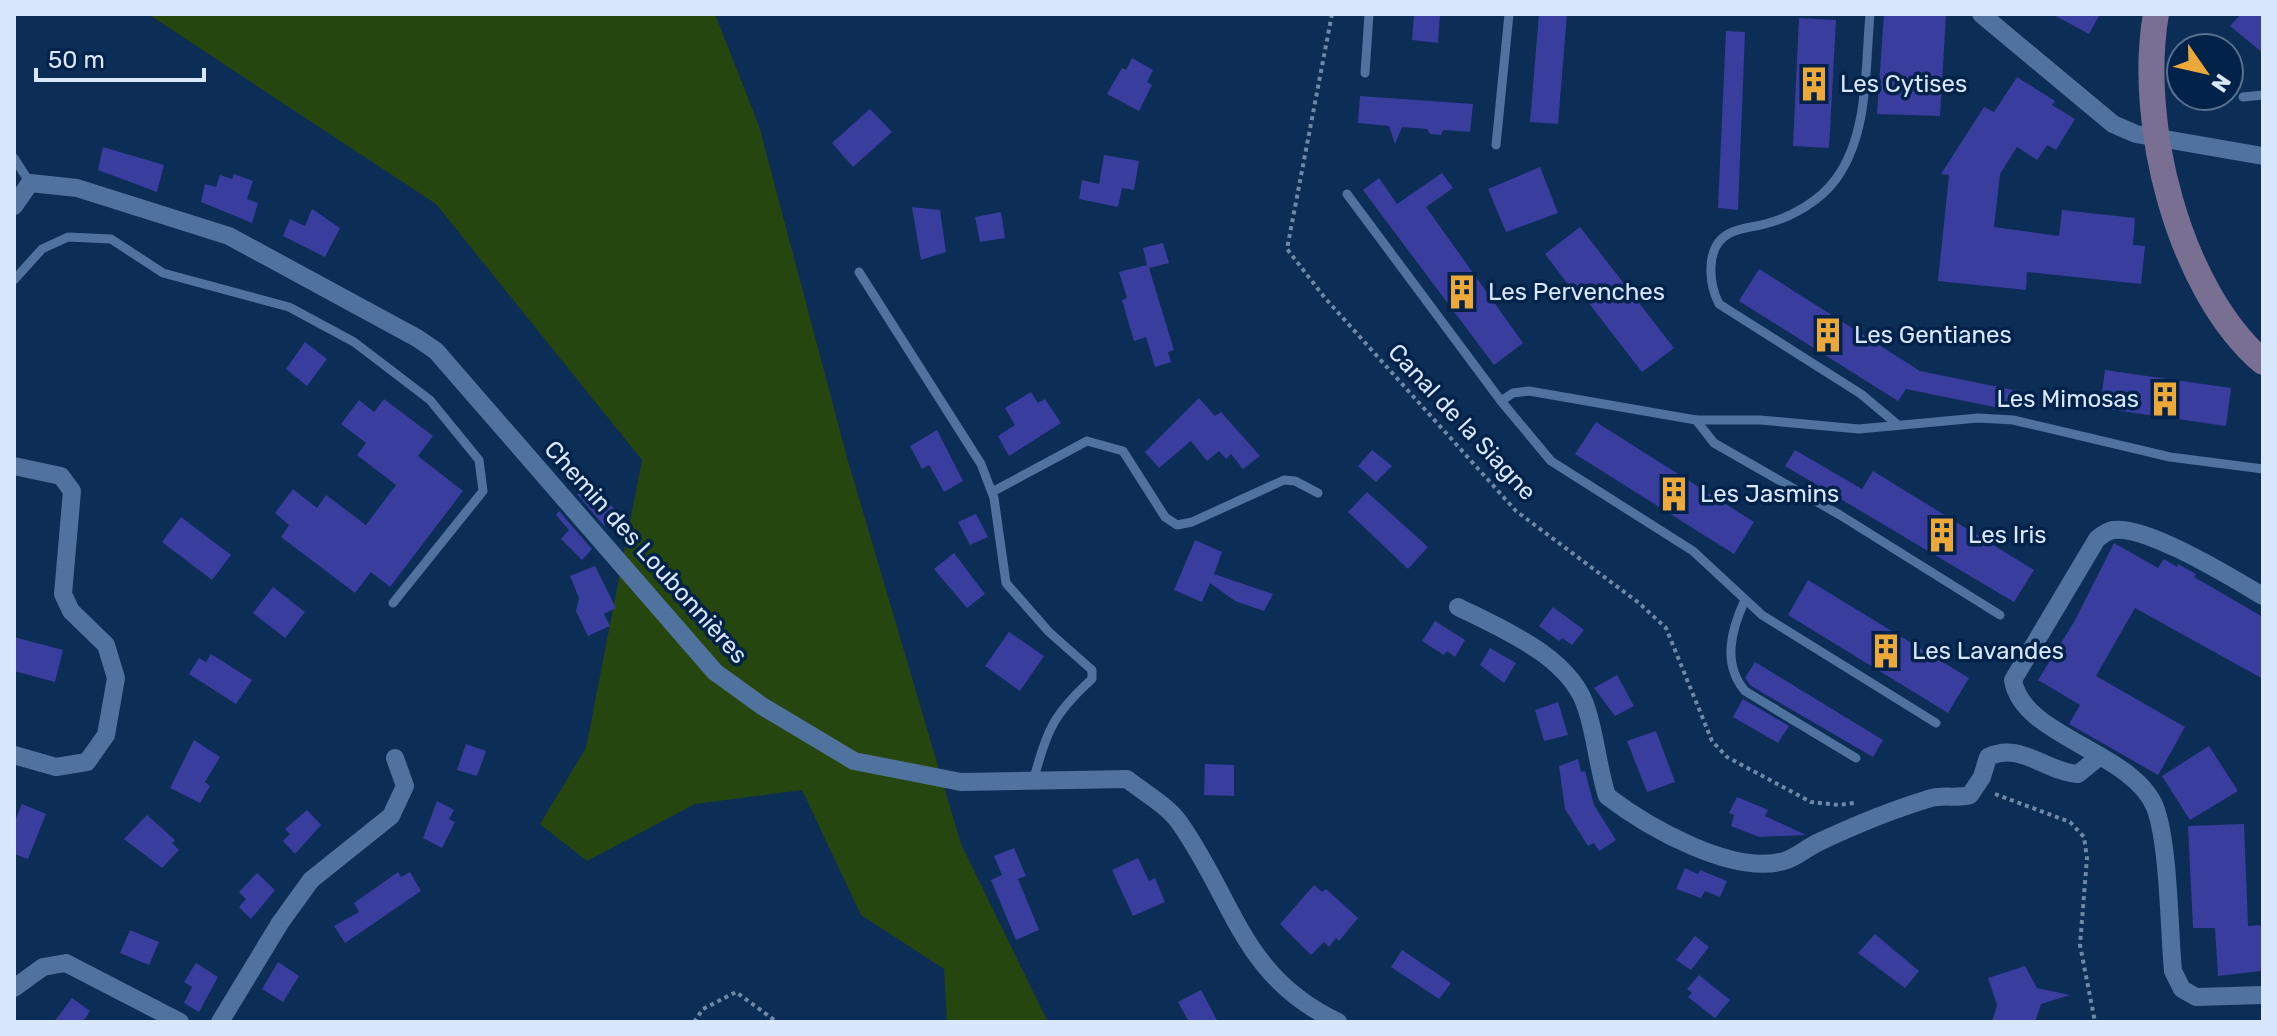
<svg xmlns="http://www.w3.org/2000/svg" width="2277" height="1036" viewBox="0 0 2277 1036" font-family="Rubik,sans-serif">
	<style>
		.green { fill: #25460f }
		.building { fill: #393d9d }
		.lines { fill: none; stroke-linecap: round; stroke-linejoin: round }
		.path { stroke: #7088a7; stroke-width: 4; stroke-dasharray: 4 4; stroke-linecap: butt }
		.lane { stroke: #4f729f; stroke-width: 9 }
		.street { stroke: #4f729f; stroke-width: 18 }
		.secondary { stroke: #786f92; stroke-width: 26 }
		.labels { text-anchor: middle; stroke-width: 7; stroke-linejoin: round; paint-order: stroke }
		.poi-label { font-size: 24px; fill: #d8e7fc; stroke: #022249; text-anchor: start }
		.street-label { font-size: 24px; fill: #d8e7fc; stroke: #022249 }
	</style>
	<rect width="100%" height="100%" fill="#0c2d55"/>
	<polygon class="green" points="148,14 715,14 759,126 848,461 961,844 1048,1022 947,1022 944,969 861,915 802,790 695,804 587,861 540,824 586,748 642,460 436,204"/>
	<g class="building">
		<polygon points="1414,14 1440,14 1438,43 1412,40"/>
		<polygon points="1539,14 1567,14 1558,124 1530,122"/>
		<polygon points="1884,14 1946,15 1940,116 1877,114"/>
		<polygon points="2052,14 2100,14 2089,34"/>
		<polygon points="2241,14 2263,14 2263,53 2230,26"/>
		<polygon points="1799,18 1836,20 1829,148 1793,146"/>
		<polygon points="1726,31 1745,32 1738,210 1718,208"/>
		<polygon points="1132,58 1153,70 1147,82 1152,85 1139,111 1107,94 1122,68 1126,70"/>
		<polygon points="2017,77 2055,101 2052,105 2075,119 2056,150 2047,145 2037,160 2017,147 2000,174 1994,227 2059,236 2062,210 2135,218 2133,245 2145,246 2141,284 2027,272 2026,290 1938,281 1949,175 1941,174 1984,107 1994,112"/>
		<polygon points="1360,96 1473,104 1470,132 1443,130 1441,135 1430,134 1427,129 1402,127 1395,144 1389,126 1358,123"/>
		<polygon points="870,109 892,132 853,167 832,143"/>
		<polygon points="103,147 164,165 157,192 98,170"/>
		<polygon points="1104,155 1139,161 1134,190 1122,188 1118,207 1079,199 1082,180 1099,184"/>
		<polygon points="1540,167 1558,213 1506,232 1488,189"/>
		<polygon points="1442,173 1453,188 1426,207 1523,343 1494,365 1363,190 1379,178 1397,204"/>
		<polygon points="234,174 253,181 247,199 258,203 252,223 201,202 205,184 216,187 220,175 232,179"/>
		<polygon points="912,207 940,210 946,252 921,260"/>
		<polygon points="312,209 340,228 325,257 283,236 290,219 305,226"/>
		<polygon points="1001,212 1005,238 980,242 975,217"/>
		<polygon points="1580,227 1674,348 1642,372 1574,284 1570,287 1545,254"/>
		<polygon points="1163,243 1169,263 1149,268 1174,350 1168,352 1171,362 1155,367 1146,337 1134,341 1122,300 1127,298 1119,272 1147,265 1143,248"/>
		<polygon points="1759,269 1920,371 2013,390 2009,410 1906,389 1898,401 1739,301"/>
		<polygon points="305,342 327,359 307,386 286,369"/>
		<polygon points="2105,370 2231,388 2226,426 2100,408"/>
		<polygon points="1031,392 1038,403 1045,399 1061,423 1009,456 998,436 1015,425 1005,408"/>
		<polygon points="1199,398 1215,416 1221,412 1260,456 1243,469 1231,454 1226,459 1219,451 1207,461 1191,441 1159,468 1145,452"/>
		<polygon points="384,399 433,436 418,456 463,491 390,587 371,572 355,593 281,537 289,525 275,513 293,489 317,508 326,495 366,525 396,485 357,455 366,443 341,424 359,400 374,412"/>
		<polygon points="1596,422 1754,522 1734,554 1575,454"/>
		<polygon points="937,430 963,481 944,492 929,465 922,469 910,446"/>
		<polygon points="1372,450 1392,466 1376,482 1358,466"/>
		<polygon points="1795,450 1862,489 1873,471 2034,570 2014,602 1785,466"/>
		<polygon points="588,483 618,512 604,526 577,494"/>
		<polygon points="1367,492 1428,547 1408,569 1348,512"/>
		<polygon points="559,511 592,549 582,560 561,539 569,530 556,515"/>
		<polygon points="976,514 988,537 970,545 958,522"/>
		<polygon points="181,517 231,555 212,580 162,542"/>
		<polygon points="1195,540 1222,552 1214,574 1273,594 1264,611 1235,601 1210,583 1202,602 1174,590"/>
		<polygon points="2114,543 2158,568 2164,559 2177,567 2178,564 2196,574 2194,577 2263,617 2263,679 2135,608 2096,676 2185,727 2158,775 2069,724 2080,705 2038,680 2074,622"/>
		<polygon points="954,553 985,594 967,608 934,569"/>
		<polygon points="595,566 616,608 604,614 610,626 588,636 576,611 579,598 570,576"/>
		<polygon points="1808,580 1969,678 1948,713 1788,615"/>
		<polygon points="273,587 305,612 285,638 253,613"/>
		<polygon points="1553,607 1584,630 1572,645 1562,638 1559,641 1539,626"/>
		<polygon points="1435,621 1465,640 1455,657 1447,651 1444,655 1422,641"/>
		<polygon points="1009,632 1044,656 1020,691 985,666"/>
		<polygon points="14,637 63,650 55,682 14,671"/>
		<polygon points="1490,648 1516,663 1504,683 1480,665"/>
		<polygon points="211,654 252,680 236,704 189,674 199,658 206,662"/>
		<polygon points="1755,662 1883,740 1873,757 1751,686 1745,678"/>
		<polygon points="1617,675 1634,706 1615,716 1594,688"/>
		<polygon points="1743,699 1789,726 1778,743 1733,717"/>
		<polygon points="1558,702 1568,735 1544,741 1535,710"/>
		<polygon points="1656,731 1675,782 1647,792 1627,741"/>
		<polygon points="194,740 220,757 205,782 210,786 200,803 170,788"/>
		<polygon points="466,744 486,751 477,776 457,770"/>
		<polygon points="2209,746 2238,791 2190,820 2162,776"/>
		<polygon points="1578,759 1581,772 1585,771 1594,805 1616,840 1599,851 1594,843 1588,846 1565,809 1559,766"/>
		<polygon points="1205,764 1234,765 1234,796 1204,795"/>
		<polygon points="1737,797 1768,810 1765,816 1806,835 1759,837 1731,826 1734,815 1729,813"/>
		<polygon points="437,801 454,810 449,819 455,822 442,848 423,838"/>
		<polygon points="22,804 46,814 28,859 14,854 14,823"/>
		<polygon points="307,810 321,825 295,854 283,841 290,834 285,829"/>
		<polygon points="147,815 175,840 172,843 179,850 162,868 124,839"/>
		<polygon points="2244,824 2248,926 2263,925 2263,967 2261,971 2218,976 2215,928 2193,928 2188,826"/>
		<polygon points="1014,848 1026,876 1018,879 1039,930 1016,940 991,880 1002,875 994,856"/>
		<polygon points="1138,858 1149,881 1155,878 1165,902 1133,916 1112,870"/>
		<polygon points="1685,868 1698,874 1700,870 1727,881 1720,897 1705,891 1701,898 1676,889"/>
		<polygon points="398,872 401,877 410,872 421,891 345,943 334,926 359,912 354,903"/>
		<polygon points="257,873 275,890 251,919 239,907 246,899 239,892"/>
		<polygon points="1314,885 1322,892 1326,889 1358,918 1339,941 1336,938 1329,947 1324,942 1311,955 1280,924"/>
		<polygon points="130,930 159,942 149,965 120,953"/>
		<polygon points="1875,934 1919,971 1905,988 1858,953"/>
		<polygon points="1695,936 1709,947 1691,970 1676,960"/>
		<polygon points="1402,950 1451,983 1439,999 1391,967"/>
		<polygon points="278,962 299,976 283,1002 262,989"/>
		<polygon points="196,963 218,977 199,1012 184,1003 192,987 184,982"/>
		<polygon points="2025,966 2037,988 2070,995 2041,1004 2035,1022 1992,1022 1997,1005 1988,978"/>
		<polygon points="1699,975 1730,1000 1715,1018 1688,997 1692,993 1687,989"/>
		<polygon points="1201,990 1218,1022 1189,1022 1178,1002"/>
		<polygon points="72,998 90,1011 83,1022 54,1022"/>
	</g>
	<g class="lines">
		<g class="path">
			<polyline points="1332,14 1287,249 1325,298 1516,511 1639,603 1666,628 1712,741 1727,757 1811,802 1839,805 1854,803"/>
			<polyline points="1995,794 2070,822 2084,837 2087,858 2080,945 2095,1022"/>
			<polyline points="694,1022 703,1009 736,992 777,1022"/>
		</g>
		<g class="lane">
			<path d="M 1870,14 C 1865,68 1869,134 1836,179 C 1820,201 1792,217 1765,224 C 1754,227 1740,228 1730,233 C 1704,246 1709,284 1719,304 L 1861,394 L 1898,425"/>
			<polyline points="1365,73 1369,14"/>
			<polyline points="2243,97 2263,95"/>
			<polyline points="1496,145 1509,14"/>
			<polyline points="14,158 30,183"/>
			<polyline points="1347,194 1501,401 1551,461 1693,551 1762,615 1936,723"/>
			<path d="M 859,272 L 981,464 L 994,498 L 1006,583 L 1049,632 L 1092,670 L 1092,679 C 1053,714 1046,732 1033,782"/>
			<polyline points="14,280 42,249 68,237 111,239 163,273 289,307 354,342 430,400 479,460 483,491 393,603"/>
			<polyline points="1501,401 1513,393 1529,391 1696,420 1760,420 1859,429 1978,418 2013,420 2170,457 2263,469"/>
			<polyline points="1696,420 1714,443 1840,515 2000,615"/>
			<polyline points="992,492 1087,441 1123,451 1165,517 1177,525 1192,522 1284,480 1295,481 1318,493"/>
			<path d="M 1745,600 C 1731,630 1722,664 1745,691 L 1856,758"/>
		</g>
		<g class="street">
			<polyline points="1981,14 2113,124 2136,134 2263,156"/>
			<path d="M 14,206 L 30,183 L 77,188 L 229,236 L 417,338 L 436,351 L 715,672 L 762,706 L 854,761 L 961,782 L 1127,779 C 1143,792 1167,805 1179,822 C 1235,901 1241,976 1338,1022"/>
			<polyline points="14,466 61,476 72,491 63,594 71,611 106,645 116,678 106,735 87,762 56,767 14,755"/>
			<path d="M 2263,596 C 2232,578 2147,525 2113,530 C 2107,531 2102,535 2097,539 L 2013,680 C 2022,737 2132,751 2155,807 C 2169,844 2169,929 2173,971 L 2182,989 L 2196,997 L 2263,995"/>
			<path d="M 1458,607 C 1502,629 1572,657 1587,710 C 1596,738 1598,768 1607,796 C 1646,826 1735,878 1787,860 C 1798,856 1808,847 1819,842 C 1853,826 1892,810 1928,799 C 1942,794 1956,799 1970,795 L 1982,777 L 1988,757 C 2020,741 2046,772 2078,774 L 2100,756"/>
			<polyline points="14,988 43,967 66,963 180,1022"/>
			<polyline points="220,1022 280,923 311,880 391,816 405,786 395,758"/>
		</g>
		<path class="secondary" d="M 2156,14 C 2137,122 2178,289 2263,362"/>
	</g>
	<defs>
		<g id="building-bare" transform="scale(2.76)"><path d="M-4-6H4V6H1V3H-1V6H-4ZM-2.5-4.3h1.7v1.8h-1.7ZM.8-4.3h1.7v1.8H.8ZM-2.5-1h1.7V.8h-1.7ZM.8-1h1.7V.8H.8Z" fill="#eca93a" stroke="#022249" stroke-width="2.5" paint-order="stroke"/></g>
	</defs>
	<g fill-rule="evenodd">
		<use href="#building-bare" x="1814" y="84"/>
		<use href="#building-bare" x="1462" y="292"/>
		<use href="#building-bare" x="1828" y="335"/>
		<use href="#building-bare" x="2165" y="399"/>
		<use href="#building-bare" x="1674" y="494"/>
		<use href="#building-bare" x="1942" y="535"/>
		<use href="#building-bare" x="1886" y="651"/>
	</g>
	<g class="labels">
		<g class="poi-label">
			<text x="1840" y="92">Les Cytises</text>
			<text x="1488" y="300">Les Pervenches</text>
			<text x="1854" y="343">Les Gentianes</text>
			<text x="2139" y="407" text-anchor="end">Les Mimosas</text>
			<text x="1700" y="502">Les Jasmins</text>
			<text x="1968" y="543">Les Iris</text>
			<text x="1912" y="659">Les Lavandes</text>
		</g>
		<g class="street-label">
			<text transform="translate(1462 422) rotate(47)" y="8">Canal de la Siagne</text>
			<text transform="translate(646 552) rotate(48)" y="8">Chemin des Loubonnières</text>
		</g>
	</g>
	<rect width="2277" height="1036" fill="none" stroke="#d8e7fc" stroke-width="32"/>
	<g transform="translate(2205 72) rotate(124)"><circle r="38" fill="#022249" stroke="#587191" stroke-width="2"/>
	<path d="M0-6L14 30L0 20L-14 30Z" fill="#eca93a"/>
	<text y="-12" font-size="22" font-weight="bold" text-anchor="middle" fill="#d8e7fc">N</text>
	</g>
	<path d="M36 68v12h168v-12" fill="none" stroke="#d8e7fc" stroke-width="4"/>
	<text x="48" y="68" font-size="24" fill="#d8e7fc" stroke="#022249" stroke-width="6" paint-order="stroke">50 m</text>
</svg>
